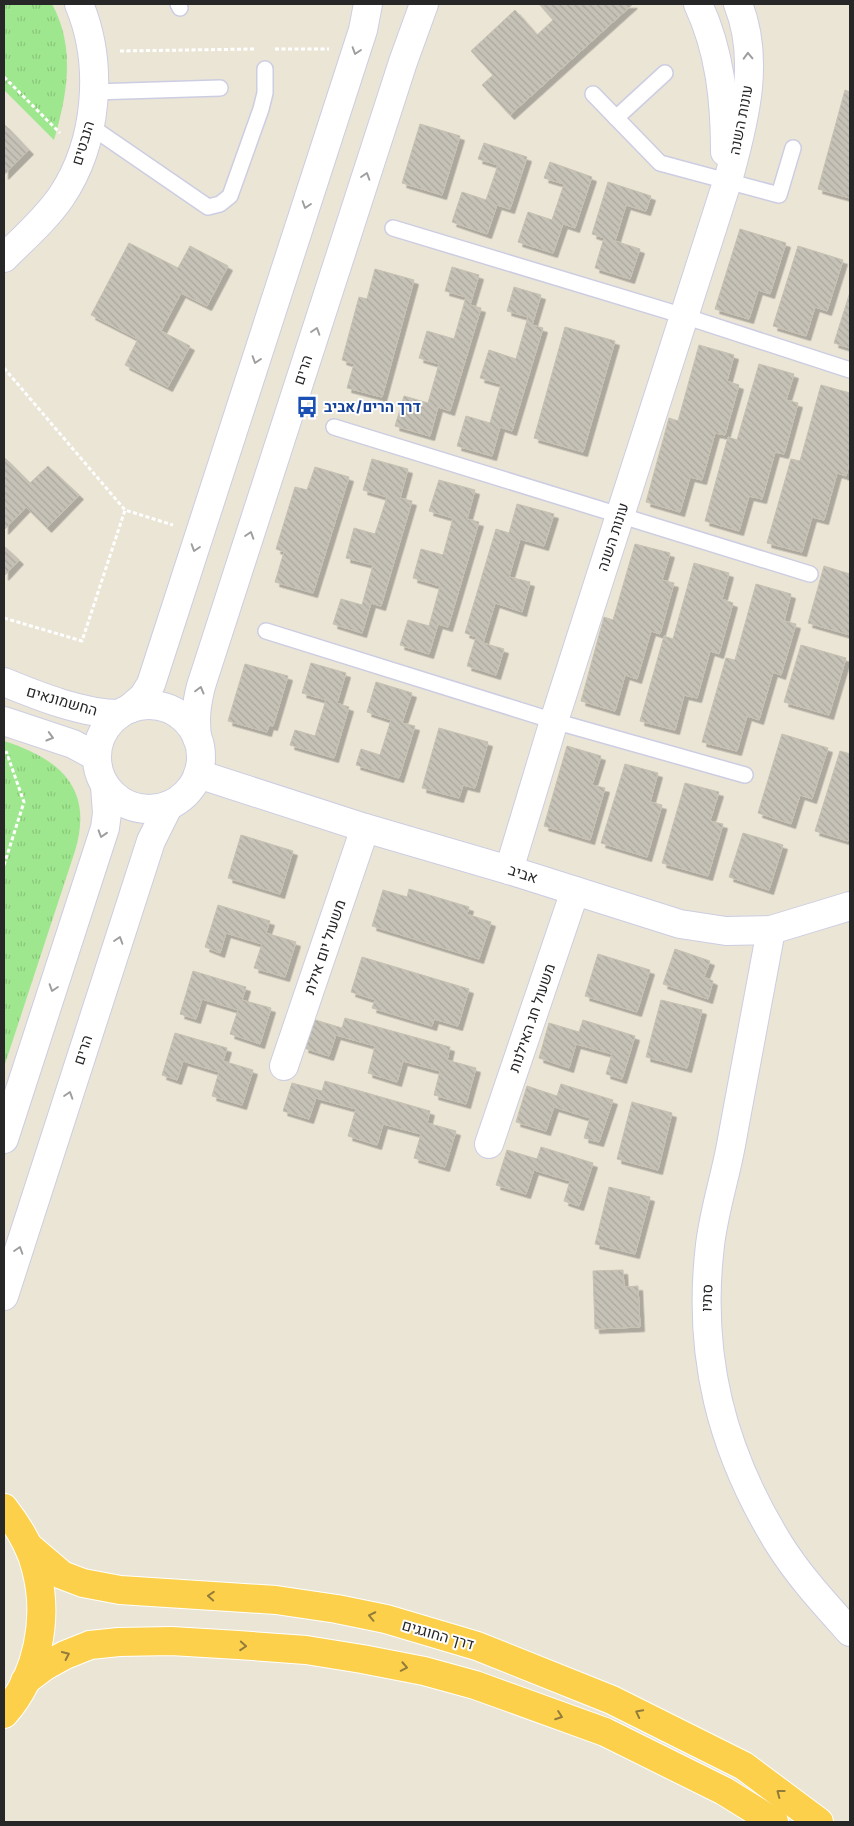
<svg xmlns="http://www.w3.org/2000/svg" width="854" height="1826" viewBox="0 0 854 1826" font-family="'Fira Sans Condensed',Heebo,sans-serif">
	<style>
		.park { fill: url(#park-tufts) }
		.building { fill: url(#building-back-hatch); stroke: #c6c1b1; filter: url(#shadow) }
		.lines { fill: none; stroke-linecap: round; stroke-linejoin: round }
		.service-casing { stroke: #cccde2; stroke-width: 18 }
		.minor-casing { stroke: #cccde2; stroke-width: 30 }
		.tertiary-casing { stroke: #cccde2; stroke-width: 30 }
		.trunk-casing { stroke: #fff; stroke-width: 30 }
		.path { stroke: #fff; stroke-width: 3; stroke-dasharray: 4 2.5; stroke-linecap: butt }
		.service { stroke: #fff; stroke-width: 15 }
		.minor { stroke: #fff; stroke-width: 28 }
		.tertiary { stroke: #fff; stroke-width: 28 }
		.trunk { stroke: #fdd04c; stroke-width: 28 }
		.oneway { stroke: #9e9e9e }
		.oneway2 { stroke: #927c3a }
		.labels { text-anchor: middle; stroke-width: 4; stroke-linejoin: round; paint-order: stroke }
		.street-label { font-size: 15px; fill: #272727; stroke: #fff }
		.transit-label { font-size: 15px; font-weight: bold; fill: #164399; stroke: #fff; text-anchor: start }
	</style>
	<defs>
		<pattern id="park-tufts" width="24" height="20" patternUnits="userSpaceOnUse" patternTransform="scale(1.25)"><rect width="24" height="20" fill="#9fe78e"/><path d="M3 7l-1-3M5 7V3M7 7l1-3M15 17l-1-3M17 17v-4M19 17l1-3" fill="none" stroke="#89c67a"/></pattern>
		<pattern id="building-back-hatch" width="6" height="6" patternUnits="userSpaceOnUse" patternTransform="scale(1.25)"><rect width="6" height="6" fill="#c6c2b7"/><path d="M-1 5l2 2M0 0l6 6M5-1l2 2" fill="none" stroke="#aaa79d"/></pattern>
		<filter id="shadow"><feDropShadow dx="4.5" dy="4.5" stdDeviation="0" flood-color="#0004"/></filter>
	</defs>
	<rect width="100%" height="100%" fill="#ebe5d6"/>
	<g class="park">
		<path d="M 4,4 L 52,4 C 76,48 67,95 54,140 L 4,90 Z"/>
		<path d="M 4,741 C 60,759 94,788 75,851 L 4,1067 Z"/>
	</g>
	<g class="building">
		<polygon points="539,4 633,4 510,115 482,85 493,75 471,51 515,10 537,35 553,20"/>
		<polygon points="845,90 850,92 850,198 818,189"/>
		<polygon points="4,124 29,150 4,175"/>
		<polygon points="420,124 460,136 442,195 402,183"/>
		<polygon points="484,143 527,157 510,209 497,205 487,234 452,222 462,192 486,200 498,165 478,159"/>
		<polygon points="550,162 592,177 575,228 563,224 553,253 518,242 528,212 552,220 564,184 544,178"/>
		<polygon points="608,182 651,196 646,211 626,205 615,241 640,249 630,279 595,268 604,238 592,234"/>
		<polygon points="740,229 786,243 770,294 758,290 749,319 715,309"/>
		<polygon points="129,243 178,268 190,246 228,266 207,306 181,293 161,331 190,346 168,387 125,365 138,339 91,315"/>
		<polygon points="798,246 843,260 827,311 815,307 806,336 773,326"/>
		<polygon points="452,267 479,275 470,305 481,308 450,411 438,407 430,436 395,426 404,396 428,403 439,364 419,358 427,331 454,339 466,297 445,291"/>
		<polygon points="375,269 414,280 382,397 347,388 354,364 342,360 359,297 367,299"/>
		<polygon points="514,287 541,295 532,325 543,328 512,431 500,427 492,456 457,446 466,416 490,423 501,384 480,378 489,350 516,359 528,317 507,311"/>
		<polygon points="850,292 850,348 834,343"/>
		<polygon points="565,327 615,341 583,452 534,438"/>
		<polygon points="699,345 734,355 727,381 739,385 725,435 715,433 702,480 690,477 680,512 646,502 669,418 678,421"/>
		<polygon points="759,364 794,374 786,400 798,403 784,454 775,452 762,499 749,496 739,531 705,521 728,437 737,440"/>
		<polygon points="821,385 850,393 849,422 850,422 850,461 846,476 837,473 824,520 812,517 802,552 767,543 791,459 800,461"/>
		<polygon points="4,457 30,483 48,466 79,495 47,528 26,507 4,530"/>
		<polygon points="372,459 408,469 400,498 412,501 381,606 371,603 362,633 333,624 341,599 362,605 373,565 346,558 354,528 375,534 387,497 363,490"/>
		<polygon points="315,467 349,477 313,593 275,582 284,552 276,549 295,487 307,490"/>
		<polygon points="439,480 475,490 467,519 479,522 448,627 438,624 429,654 400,645 408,620 429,626 440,586 413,578 421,549 443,555 453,518 429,511"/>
		<polygon points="517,504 554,514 544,546 520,539 509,577 530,582 522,612 495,603 483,643 504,649 496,675 467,666 476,637 465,633 496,529 509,533"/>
		<polygon points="635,544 670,553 662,580 674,583 660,634 651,631 637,679 625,675 615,711 581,701 604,617 613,620"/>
		<polygon points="4,546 19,560 4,576"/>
		<polygon points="694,563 729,573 722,599 733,603 719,654 710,651 697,698 684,695 675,730 640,721 664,636 673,639"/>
		<polygon points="824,566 850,574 850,635 808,623"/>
		<polygon points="756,584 791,594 784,621 796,624 781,675 773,672 759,720 747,716 737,751 702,742 726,658 735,660"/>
		<polygon points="801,645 846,658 829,715 784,702"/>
		<polygon points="311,663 346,673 337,703 349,707 334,758 290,745 295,730 315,736 326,700 302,693"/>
		<polygon points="245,664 288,676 273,726 269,725 267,732 228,721"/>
		<polygon points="376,682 412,693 402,723 415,726 399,778 356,765 361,749 380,755 391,720 367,712"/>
		<polygon points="439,728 488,742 475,788 463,785 459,798 422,788"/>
		<polygon points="782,734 828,748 812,799 800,795 791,824 758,813"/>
		<polygon points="567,746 601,756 592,785 605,788 590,840 544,826"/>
		<polygon points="840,751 850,754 850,834 848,841 815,831"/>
		<polygon points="625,764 658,773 650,802 662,805 647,857 601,843"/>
		<polygon points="685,783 719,792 710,821 723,824 708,876 662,863"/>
		<polygon points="743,833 783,845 769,890 729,877"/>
		<polygon points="241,835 293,851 280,894 228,878"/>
		<polygon points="409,889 469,907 467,914 491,922 479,959 372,926 383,890 407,897"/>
		<polygon points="218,905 270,921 266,933 296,942 285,977 254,968 262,944 226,933 220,953 205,947"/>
		<polygon points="675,949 710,961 704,977 713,981 708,999 663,984"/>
		<polygon points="598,954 650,970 637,1012 585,996"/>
		<polygon points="362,957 469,989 458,1026 434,1019 432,1026 372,1008 375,1000 351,992"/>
		<polygon points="193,971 246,987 242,1000 271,1008 260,1044 230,1034 238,1010 202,999 196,1019 180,1014"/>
		<polygon points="661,1000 702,1010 687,1068 646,1057"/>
		<polygon points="345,1018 450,1047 447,1060 476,1068 466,1104 434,1095 440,1071 403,1061 397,1082 368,1073 375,1046 336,1035 329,1056 304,1048 312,1019 342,1028"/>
		<polygon points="583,1020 635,1036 622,1079 606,1074 612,1054 576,1044 569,1068 539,1058 549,1023 579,1032"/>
		<polygon points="175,1033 227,1048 223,1061 253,1070 242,1105 212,1096 219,1072 183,1061 177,1080 162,1075"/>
		<polygon points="325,1081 430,1111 427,1123 456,1131 445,1167 414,1158 421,1134 383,1124 377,1145 348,1136 356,1109 316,1098 309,1119 283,1111 292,1083 322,1091"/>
		<polygon points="561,1084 613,1100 599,1142 584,1138 590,1118 554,1107 546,1131 516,1122 527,1086 557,1096"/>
		<polygon points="632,1102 672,1113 658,1170 617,1159"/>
		<polygon points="541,1147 593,1163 579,1206 564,1201 570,1181 534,1170 526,1194 496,1185 507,1150 537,1159"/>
		<polygon points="609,1187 650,1197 635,1254 595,1244"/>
		<polygon points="623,1270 624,1287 638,1286 640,1327 595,1329 593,1271"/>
	</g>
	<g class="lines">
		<g class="service-casing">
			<g id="service">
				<polyline points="178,4 180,8"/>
				<polyline points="94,92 220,88"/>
				<polyline points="593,94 660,163 779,195 793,148"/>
				<polyline points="616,118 665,73"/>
				<polyline points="90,126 208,207 220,204 230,196 261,109 265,93 265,69"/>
				<polyline points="393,228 684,316 850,370"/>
				<polyline points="334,427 810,574"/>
				<polyline points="266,631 554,721 745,775"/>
			</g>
		</g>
		<g class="minor-casing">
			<g id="minor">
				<path d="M 698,4 C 720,51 725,101 725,152"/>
				<path d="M 4,258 C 23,239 45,220 61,197 C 98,142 104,64 79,4"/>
				<path d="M 4,682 C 38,696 83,714 120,714"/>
				<polyline points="4,721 73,744 97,757"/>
				<polyline points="198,774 365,828 509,870 680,924 726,931 771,930 850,906"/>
				<path d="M 509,870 L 554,721 L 730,173 C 745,118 760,59 738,4"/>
				<path d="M 771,930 C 758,1001 744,1073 731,1145 C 725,1178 714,1211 710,1245 C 697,1355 721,1450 779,1544 C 799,1576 825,1604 850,1632"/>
				<polyline points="284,1066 365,828"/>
				<polyline points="489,1144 575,891"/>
			</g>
		</g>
		<g class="tertiary-casing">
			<g id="tertiary">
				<circle cx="149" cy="757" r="52"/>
				<polyline points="129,709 143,697 151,684 363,30 368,4"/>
				<path d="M 197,738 C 195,718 196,706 201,686 L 403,62 L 424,4"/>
				<polyline points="4,1139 105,828 107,813 105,786"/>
				<polyline points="4,1296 151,841 169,805"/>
			</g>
		</g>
		<g class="trunk-casing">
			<g id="trunk">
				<path d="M 4,1508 C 18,1526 31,1546 36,1569 C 49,1618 38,1676 4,1714"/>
				<polyline points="28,1546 62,1575 83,1583 120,1590 276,1600 337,1609 386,1619 477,1646 612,1700 744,1766 819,1822"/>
				<polyline points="25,1681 45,1666 65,1655 90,1645 119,1642 171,1641 238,1645 306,1650 362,1659 424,1671 475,1685 605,1732 724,1791 774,1822"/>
			</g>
		</g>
		<g class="path">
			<polyline points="275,49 329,49"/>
			<polyline points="120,51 254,49"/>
			<polyline points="4,77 60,133"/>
			<polyline points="4,368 125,510 173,525"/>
			<polyline points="4,618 82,641 125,510"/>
			<polyline points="4,865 24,802 6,751"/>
		</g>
		<use href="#service" class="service"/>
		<use href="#minor" class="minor"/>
		<use href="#tertiary" class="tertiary"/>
		<use href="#trunk" class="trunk"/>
	</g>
	<defs><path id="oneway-chevron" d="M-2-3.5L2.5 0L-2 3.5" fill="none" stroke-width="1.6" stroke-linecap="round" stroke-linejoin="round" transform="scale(1.25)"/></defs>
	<g class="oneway">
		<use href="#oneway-chevron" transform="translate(356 51) rotate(108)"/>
		<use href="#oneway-chevron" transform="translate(748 56) rotate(-92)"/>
		<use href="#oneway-chevron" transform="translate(366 176) rotate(-72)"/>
		<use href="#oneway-chevron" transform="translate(306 205) rotate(108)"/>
		<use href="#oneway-chevron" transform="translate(316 331) rotate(-72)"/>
		<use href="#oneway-chevron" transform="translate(256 360) rotate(108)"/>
		<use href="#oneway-chevron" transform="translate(250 535) rotate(-72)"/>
		<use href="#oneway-chevron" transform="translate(195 548) rotate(108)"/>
		<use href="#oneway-chevron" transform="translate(200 690) rotate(-75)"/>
		<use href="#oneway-chevron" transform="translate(50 737) rotate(16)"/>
		<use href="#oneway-chevron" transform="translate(102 834) rotate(107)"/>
		<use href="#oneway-chevron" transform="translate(119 940) rotate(-72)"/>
		<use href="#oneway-chevron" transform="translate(53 988) rotate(108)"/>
		<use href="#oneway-chevron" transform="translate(69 1095) rotate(-72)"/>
		<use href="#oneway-chevron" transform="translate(19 1250) rotate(-72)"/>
	</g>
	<g class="oneway2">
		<use href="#oneway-chevron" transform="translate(211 1596) rotate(-176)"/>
		<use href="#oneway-chevron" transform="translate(372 1616) rotate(-168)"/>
		<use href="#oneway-chevron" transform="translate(243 1646) rotate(4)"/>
		<use href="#oneway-chevron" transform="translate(66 1655) rotate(-25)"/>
		<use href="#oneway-chevron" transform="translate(404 1667) rotate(11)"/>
		<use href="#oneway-chevron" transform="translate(639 1713) rotate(-153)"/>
		<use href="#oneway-chevron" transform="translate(559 1716) rotate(20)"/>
		<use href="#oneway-chevron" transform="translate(780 1793) rotate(-143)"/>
	</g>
	<defs>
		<g id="bus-bare" transform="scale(1.725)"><path d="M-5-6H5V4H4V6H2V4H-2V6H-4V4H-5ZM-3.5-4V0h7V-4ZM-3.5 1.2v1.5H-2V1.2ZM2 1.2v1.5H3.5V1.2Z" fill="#1a4fb4" stroke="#fff" stroke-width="2.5" paint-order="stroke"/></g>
	</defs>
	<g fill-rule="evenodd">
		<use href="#bus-bare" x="307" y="407"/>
	</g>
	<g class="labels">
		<g class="street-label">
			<text transform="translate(741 120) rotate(-79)" y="5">עונות השנה</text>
			<text transform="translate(83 143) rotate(-73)" y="5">הנבטים</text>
			<text transform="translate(303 370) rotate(-72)" y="5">הרים</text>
			<text transform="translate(613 537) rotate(-72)" y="5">עונות השנה</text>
			<text transform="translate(62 701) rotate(16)" y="5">החשמונאים</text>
			<text transform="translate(523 874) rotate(18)" y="5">אביב</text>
			<text transform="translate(325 947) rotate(-71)" y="5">משעול יום אילת</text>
			<text transform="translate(532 1018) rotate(-71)" y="5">משעול חג האילנות</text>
			<text transform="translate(83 1050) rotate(-72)" y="5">הרים</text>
			<text transform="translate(707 1298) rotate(-88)" y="5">סתיו</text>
			<text transform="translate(438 1635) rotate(16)" y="5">דרך החוגגים</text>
		</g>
		<g class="transit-label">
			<text x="324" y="412">דרך הרים/אביב</text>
		</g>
	</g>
	<rect width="854" height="1826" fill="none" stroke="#272727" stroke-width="10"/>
</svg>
